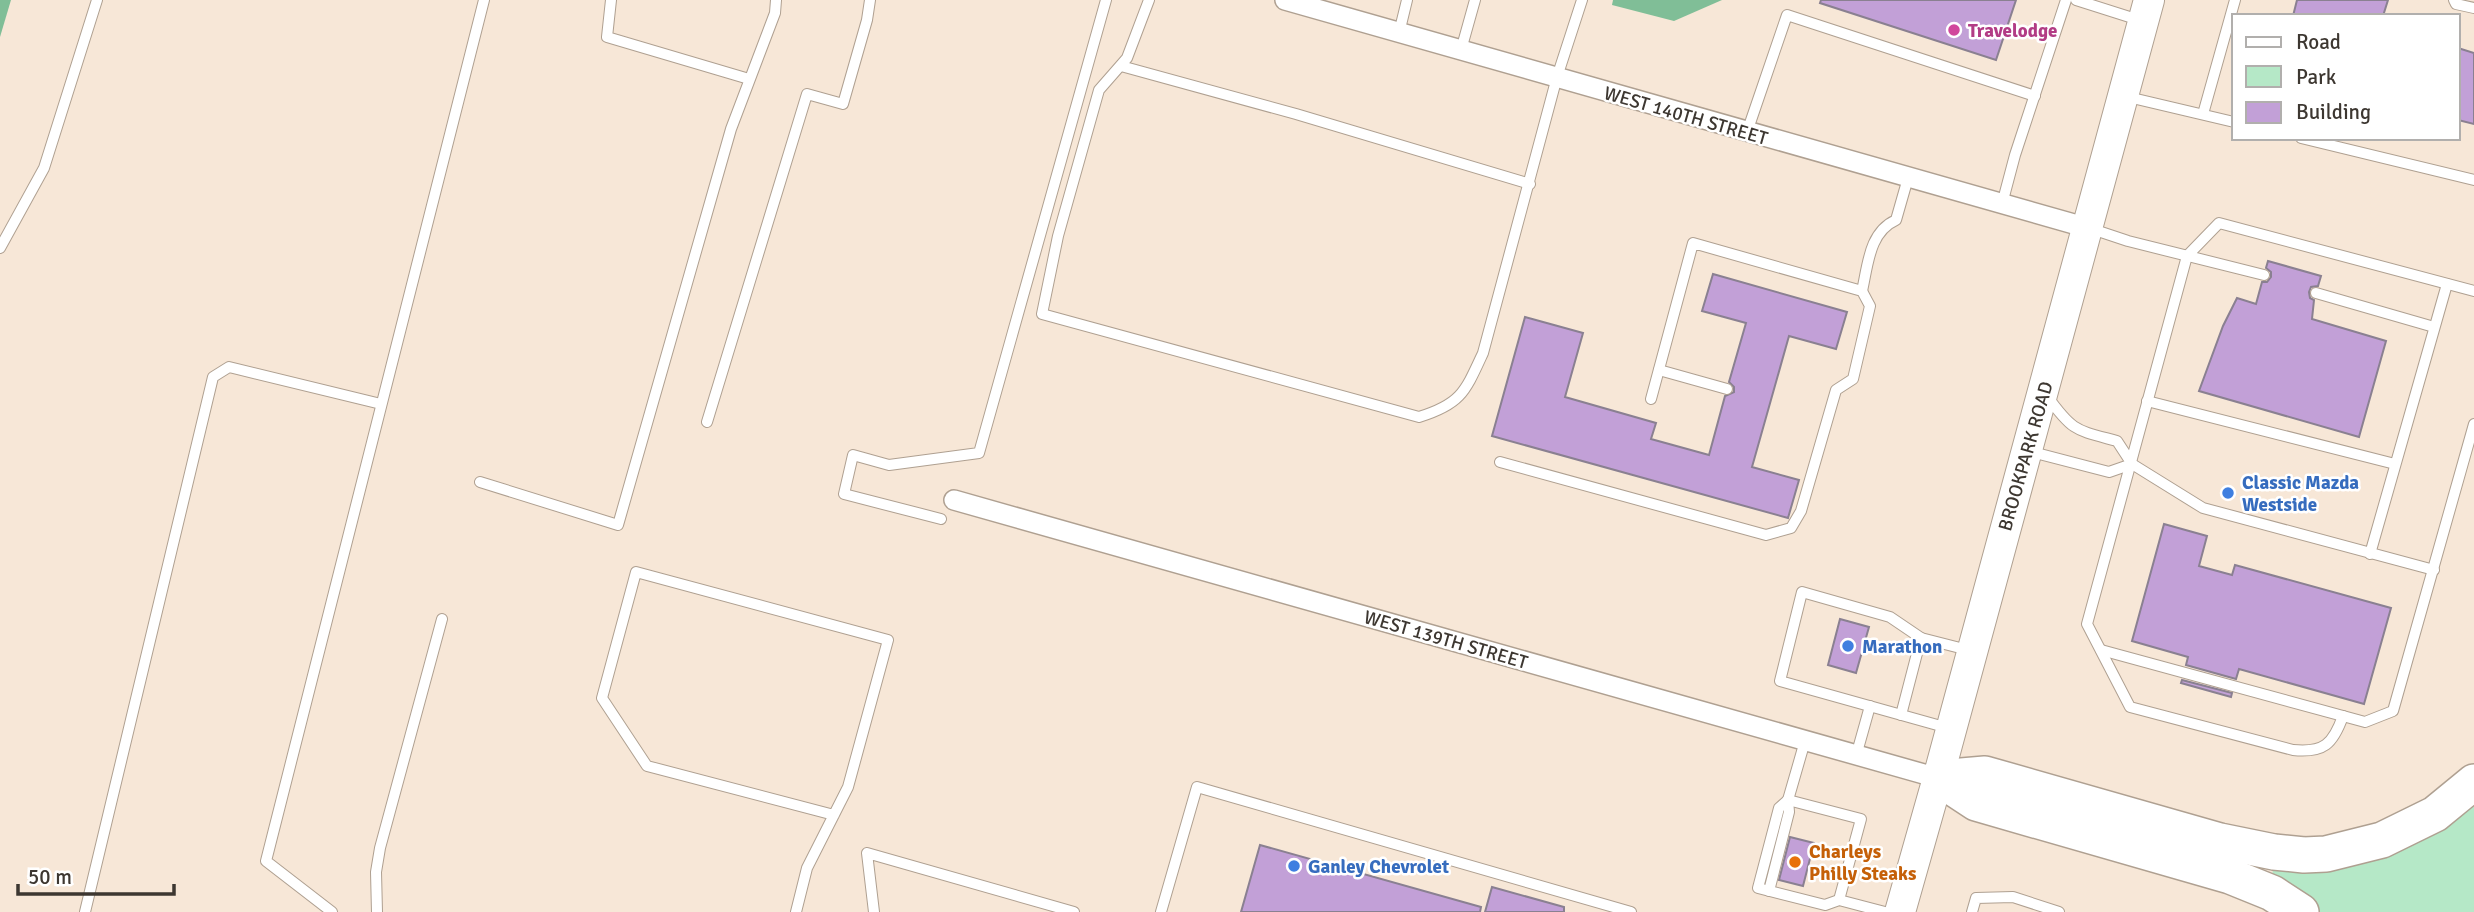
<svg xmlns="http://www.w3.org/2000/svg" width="2474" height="912" viewBox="0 0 2474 912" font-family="Signika,sans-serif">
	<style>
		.green { fill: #b5e8c7 }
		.forest { fill: #80be97 }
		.building { fill: #c2a0d7; stroke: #8a8091; stroke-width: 2 }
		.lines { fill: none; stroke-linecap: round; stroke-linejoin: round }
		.service-casing { stroke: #afa091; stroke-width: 12 }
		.minor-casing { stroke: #afa091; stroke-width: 22 }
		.primary-casing { stroke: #afa091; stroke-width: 32 }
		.motorway-casing { stroke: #afa091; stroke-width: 38 }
		.service { stroke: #fff; stroke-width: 10 }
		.minor { stroke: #fff; stroke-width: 19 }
		.primary { stroke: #fff; stroke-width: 30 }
		.motorway { stroke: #fff; stroke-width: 35 }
		.hotel-dot { fill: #d1479c; stroke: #fff; stroke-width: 2.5 }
		.shop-dot { fill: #3f7fe0; stroke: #fff; stroke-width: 2.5 }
		.food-dot { fill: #e8710a; stroke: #fff; stroke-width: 2.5 }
		.labels { text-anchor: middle; stroke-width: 5; stroke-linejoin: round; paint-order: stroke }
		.hotel-label { font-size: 19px; font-weight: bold; fill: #b23c85; stroke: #fff; text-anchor: start }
		.street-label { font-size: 19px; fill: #3d3731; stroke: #fff }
		.shop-label { font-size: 19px; font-weight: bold; fill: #366cbe; stroke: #fff; text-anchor: start }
		.food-label { font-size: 19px; font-weight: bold; fill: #c56008; stroke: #fff; text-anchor: start }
	</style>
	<rect width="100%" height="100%" fill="#f7e7d7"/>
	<polygon class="green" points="2474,796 2474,912 2320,912 2309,902 2271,880 2274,865"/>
	<g class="forest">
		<polygon points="0,0 11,0 0,37"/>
		<polygon points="1613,0 1722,0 1674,21 1612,5"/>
	</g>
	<g class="building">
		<polygon points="1821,0 2016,0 1996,60 1820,3"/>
		<polygon points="2297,0 2388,0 2383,16 2293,16"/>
		<polygon points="2458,48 2474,53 2474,124 2458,120"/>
		<polygon points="2268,261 2321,276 2318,286 2311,287 2309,292 2310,298 2314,300 2312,319 2386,341 2359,437 2199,391 2223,326 2237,298 2256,304 2262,282 2267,282 2271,277 2271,272 2266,268"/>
		<polygon points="1713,274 1847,312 1836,349 1789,336 1752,467 1799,480 1788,518 1492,436 1525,317 1583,333 1565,397 1656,423 1651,439 1709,455 1725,396 1734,392 1734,387 1729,382 1746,323 1702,311"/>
		<polygon points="2164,524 2207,536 2199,566 2232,575 2235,565 2391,608 2364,704 2239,669 2236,679 2186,665 2188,657 2132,641"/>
		<polygon points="1840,619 1869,627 1856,673 1828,665"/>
		<polygon points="2182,680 2232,693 2231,697 2181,683"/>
		<polygon points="1790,837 1814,843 1803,886 1779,880"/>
		<polygon points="1260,845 1481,907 1480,912 1241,912"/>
		<polygon points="1492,887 1564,907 1564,912 1485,912"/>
	</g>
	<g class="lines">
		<g class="service-casing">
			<g id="service">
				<polyline points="611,0 607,37 749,79"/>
				<path d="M 1149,0 L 1127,58 L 1099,90 L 1058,236 L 1042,314 L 1419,417 C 1461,404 1465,392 1483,353 L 1557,77 L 1582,0"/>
				<polyline points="2076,0 2139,20"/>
				<polyline points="2454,0 2456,4 2474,8"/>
				<polyline points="1399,33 1407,0"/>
				<polyline points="1461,50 1475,0"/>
				<polyline points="1121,66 1296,114 1530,184"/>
				<polyline points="2128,97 2234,122"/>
				<polyline points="2203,114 2235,0"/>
				<polyline points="1747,132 1787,15 2035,96"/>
				<polyline points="2301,138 2474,180"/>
				<polyline points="2002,204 2015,155 2066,0"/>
				<polyline points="2089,228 2128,241 2264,275"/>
				<polyline points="0,248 44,168 97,0"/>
				<path d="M 1862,291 C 1868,265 1869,232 1896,220 L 1908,178"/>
				<polyline points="2316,293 2434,327"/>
				<polyline points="1659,370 1727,389"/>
				<path d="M 2047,396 C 2073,432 2076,430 2117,441 L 2132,464 L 2203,508 L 2434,570"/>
				<polyline points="2147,401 2395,464"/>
				<polyline points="707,422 807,94 843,104 867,20 870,0"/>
				<polyline points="2028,451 2109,472 2132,464"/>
				<polyline points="1500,462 1766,535 1791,528 1801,511 1836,390 1853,379 1870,306 1862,291 1693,243 1651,399"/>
				<polyline points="480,482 618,525 731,129 775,13 776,0"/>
				<polyline points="941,519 844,494 853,455 889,465 979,453 1106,0"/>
				<polyline points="2370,554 2447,284"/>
				<polyline points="1921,638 1890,617 1802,592 1780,681 1948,728"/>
				<polyline points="2101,650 2365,722 2393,711 2474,424"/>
				<polyline points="1901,715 1921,638 1968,650"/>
				<path d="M 2343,716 C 2333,744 2324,753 2293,750 L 2130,707 L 2087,624 L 2187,256 L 2219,223 L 2474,291"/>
				<polyline points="1856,756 1870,706"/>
				<polyline points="1788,800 1779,808 1758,888 1825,905 1839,900 1885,912"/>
				<polyline points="1788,800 1861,819 1839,900"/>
				<polyline points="1769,891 1789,812 1788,800 1805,741"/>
				<polyline points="85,912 213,377 229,367 381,404"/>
				<polyline points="332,912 266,861 484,0"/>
				<polyline points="377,912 376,872 380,848 442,619"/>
				<polyline points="796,912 807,868 848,787 888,640 636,572 602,698 647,766 834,815"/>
				<polyline points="874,912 867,853 1074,912"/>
				<polyline points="1161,912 1197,787 1631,912"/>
				<polyline points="1972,912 1976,898 2013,897 2059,912"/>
			</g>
		</g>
		<g class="minor-casing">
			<g id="minor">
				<polyline points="1285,0 2088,228"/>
				<polyline points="954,500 1938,778"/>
			</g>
		</g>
		<g class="primary-casing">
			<polyline id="primary" points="1900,912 1938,778 2149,0"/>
		</g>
		<g class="motorway-casing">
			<g id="motorway">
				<polyline points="1938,778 1985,774 2220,841 2274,852 2304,855 2326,854 2382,840 2435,814 2474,782"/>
				<polyline points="1938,778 1976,803 2230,876 2272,893 2301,912"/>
			</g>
		</g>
		<use href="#service" class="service"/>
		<use href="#minor" class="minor"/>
		<use href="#primary" class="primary"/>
		<use href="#motorway" class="motorway"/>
	</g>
	<circle class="hotel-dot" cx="1954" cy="30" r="7"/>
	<g class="shop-dot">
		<circle cx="2228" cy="493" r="7"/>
		<circle cx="1848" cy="646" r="7"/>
		<circle cx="1294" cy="866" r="7"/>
	</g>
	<circle class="food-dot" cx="1795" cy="862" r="7"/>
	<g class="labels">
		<g class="hotel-label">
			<text x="1968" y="37">Travelodge</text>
		</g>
		<g class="street-label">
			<text transform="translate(1686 115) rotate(16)" y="7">WEST 140TH STREET</text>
			<text transform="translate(2025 456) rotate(-74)" y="7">BROOKPARK ROAD</text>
			<text transform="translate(1446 639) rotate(16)" y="7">WEST 139TH STREET</text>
		</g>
		<g class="shop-label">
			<text x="2242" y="489">Classic Mazda<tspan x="2242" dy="22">Westside</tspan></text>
			<text x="1862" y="653">Marathon</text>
			<text x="1308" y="873">Ganley Chevrolet</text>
		</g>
		<g class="food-label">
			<text x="1809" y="858">Charleys<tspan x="1809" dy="22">Philly Steaks</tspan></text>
		</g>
	</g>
	<rect x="2232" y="14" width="228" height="126" fill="#ffffff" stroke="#b1afad" stroke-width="2"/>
	<rect x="2246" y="37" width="35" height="10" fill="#ffffff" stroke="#b1afad" stroke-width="2"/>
	<text x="2296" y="49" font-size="21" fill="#3d3731">Road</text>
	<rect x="2246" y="66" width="35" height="21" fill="#b5e8c7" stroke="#b1afad" stroke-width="2"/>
	<text x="2296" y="84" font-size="21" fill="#3d3731">Park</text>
	<rect x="2246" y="102" width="35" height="21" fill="#c2a0d7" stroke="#b1afad" stroke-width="2"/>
	<text x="2296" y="119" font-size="21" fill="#3d3731">Building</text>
	<path d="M18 884v10h156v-10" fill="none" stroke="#3d3731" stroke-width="3.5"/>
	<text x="28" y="884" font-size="21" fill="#3d3731" stroke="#ffffff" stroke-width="5" paint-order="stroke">50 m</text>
</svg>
